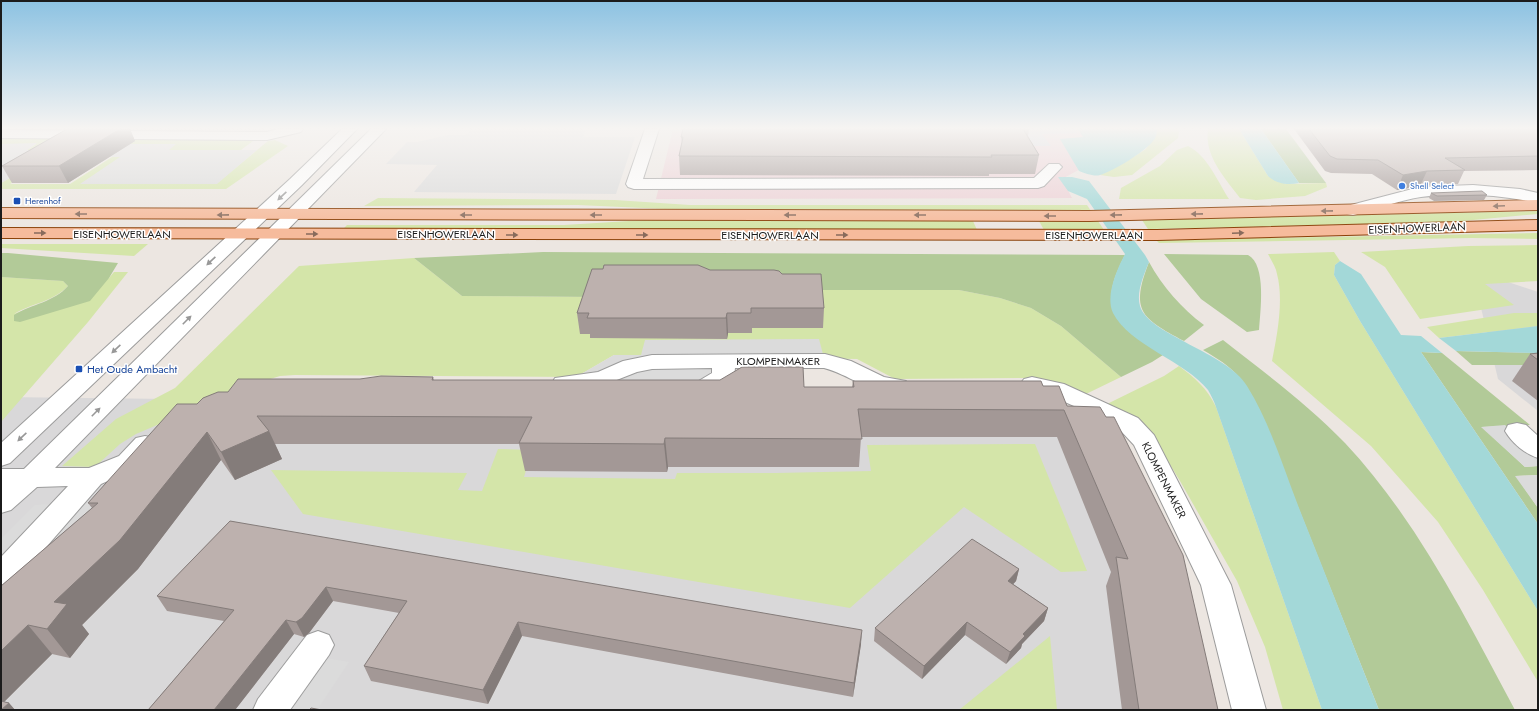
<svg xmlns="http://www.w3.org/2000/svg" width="1539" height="711" viewBox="0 0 1539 711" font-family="Jost,sans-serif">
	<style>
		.residential { fill: #d9d8d9 }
		.commercial { fill: #edd1d6 }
		.grass { fill: #d4e5a9 }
		.forest { fill: #b2ca98 }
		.parking { fill: #dbdbdb }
		.plaza { fill: #d6d9e2 }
		.water { fill: #a3d8d8 }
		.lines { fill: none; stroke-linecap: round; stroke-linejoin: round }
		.minor-casing { stroke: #9c9c9c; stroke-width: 2 }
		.major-casing { stroke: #8b4108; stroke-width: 2 }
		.minor { fill: #fff; fill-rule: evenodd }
		.major { fill: #f6bb9c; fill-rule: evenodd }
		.wall { fill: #a39896 }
		.shaded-wall { fill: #847c7a }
		.building { fill: #bdb1ae; stroke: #847c7a }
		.oneway { fill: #989898 }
		.oneway2 { fill: #886b5c }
		.shop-dot { fill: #3f7fe0; stroke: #fff; stroke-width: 1.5 }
		.transit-dot { fill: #1a4fb4; stroke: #fff; stroke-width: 1.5 }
		.labels { text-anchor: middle; stroke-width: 3; stroke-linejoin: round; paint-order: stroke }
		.far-shop-label { font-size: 9px; fill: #366cbe; stroke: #fff; text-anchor: start }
		.far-transit-label { font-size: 9px; fill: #164399; stroke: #fff; text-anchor: start }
		.street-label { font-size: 11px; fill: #1b1b1b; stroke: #fff }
		.transit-label { font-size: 11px; fill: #164399; stroke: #fff; text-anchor: start }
	</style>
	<rect width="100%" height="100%" fill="#ece6e1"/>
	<g class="residential">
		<polygon points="1,129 267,129 265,131"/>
		<polygon points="1472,270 1538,292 1538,411 1498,379"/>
		<polygon points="1,397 1052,409 1210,710 1,710"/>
	</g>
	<polygon class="commercial" points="673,129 1081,129 1089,140 1082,168 1062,179 1072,198 656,199"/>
	<g class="grass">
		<polygon points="1157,129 1177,129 1179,132 1178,138 1132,175 1114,177 1100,175 1122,164 1146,149 1157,132"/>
		<path d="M 1208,129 L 1239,129 L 1268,176 L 1286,184 L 1326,183 L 1327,187 L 1305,196 L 1256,200 L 1240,198 C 1225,178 1204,156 1208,129 Z"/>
		<polygon points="1,138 257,138 241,150 168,150 175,144 88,150 27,150 36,144 1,144"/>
		<polygon points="275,140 288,146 226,189 1,189 1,183 48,156 55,156 10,184 70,184 112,157 121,157 81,184 216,184 268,141"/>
		<path d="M 1188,146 C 1207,155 1218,182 1229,199 L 1119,199 L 1121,188 L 1160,166 L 1177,150 Z"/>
		<polygon points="378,198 615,200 690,205 1087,205 1091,211 687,210 578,205 364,206"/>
		<polygon points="1538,211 1538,214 1452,222 1148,229 1142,220"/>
		<polygon points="645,220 973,221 977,230 344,228 347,225 564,225"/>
		<polygon points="1039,221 1098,221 1104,230 1044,230"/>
		<polygon points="1538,233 1538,239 1472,238 1159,243 1156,240"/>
		<polygon points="1,244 148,244 134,256 1,248"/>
		<polygon points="1538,245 1538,281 1485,284 1514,305 1420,319 1385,267 1361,252 1468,246"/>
		<path d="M 1334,252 L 1340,261 L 1335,265 L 1334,275 L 1360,321 L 1538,611 L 1538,682 L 1483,590 L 1438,522 L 1371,446 L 1272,361 C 1277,336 1284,300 1277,274 C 1276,267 1271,260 1268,254 Z"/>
		<polygon points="414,258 462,296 598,297 782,290 959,290 1000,298 1031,308 1061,326 1121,377 1086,394 1053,382 1031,378 895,379 857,359 614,355 576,377 295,375 280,376 251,385 136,434 120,444 95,467 62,466 116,419 175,388 299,266"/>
		<path d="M 114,272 L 128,272 L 88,322 L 1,422 L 1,277 L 63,281 L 68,286 C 53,302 32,303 14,314 L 109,278 Z"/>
		<polygon points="1514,313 1538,313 1538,326 1439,338 1427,327"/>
		<path d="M 1179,366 C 1195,378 1207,388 1216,407 L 1322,710 L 1283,710 L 1265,647 L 1237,581 L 1180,481 L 1155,440 L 1107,404 L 1164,376 Z"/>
		<polygon points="1035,444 1087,571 1061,572 964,507 850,608 303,514 271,470 467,473 458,490 482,491 498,449 532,450 524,477 675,479 677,473 776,473 871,471 867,445"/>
		<polygon points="1050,636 1057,710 959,710"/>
	</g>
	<g class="forest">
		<polygon points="1261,129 1286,129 1326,183 1299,183"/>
		<path d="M 543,252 L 1125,255 C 1095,312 1117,324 1163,355 L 1152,362 L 1121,377 L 1061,326 L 1031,308 L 1000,298 L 959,290 L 782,290 L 598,297 L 462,296 L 414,258 Z"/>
		<path d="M 1,253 L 8,253 L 118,263 L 109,278 L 90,301 L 20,322 L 14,321 L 14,315 C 32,304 54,302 68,286 L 63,281 L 1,277 Z"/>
		<path d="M 1164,254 L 1248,255 C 1267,265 1260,312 1259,330 L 1247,332 L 1201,299 Z"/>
		<path d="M 1149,262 C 1162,286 1182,309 1204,325 L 1184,341 C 1141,318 1130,311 1149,262 Z"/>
		<path d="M 1223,340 C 1264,372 1308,405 1345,443 C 1418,521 1465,617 1515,710 L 1379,710 L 1259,409 C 1243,377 1234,368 1203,350 Z"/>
		<polygon points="1456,351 1538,353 1538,365 1472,365"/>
		<polygon points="1421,352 1442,353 1530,425 1482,427 1525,467 1538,466 1538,475 1516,476 1538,508 1538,524"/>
	</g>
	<g class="parking">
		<polygon points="471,129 586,129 583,137 635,137 616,194 414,192 437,165 386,164 407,142 417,142 448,135 466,135"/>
		<polygon points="37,143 27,150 88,150 97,144 176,144 169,150 257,150 217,184 80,184 120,157 48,156 1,183 1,144"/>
		<polygon points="819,339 824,358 733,359 699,398 576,377 614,355 641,355 645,340"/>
		<polygon points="1505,425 1538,455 1538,466 1525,467 1481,427"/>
		<polygon points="1538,475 1538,508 1515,476"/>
		<polygon points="112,499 1,613 1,539 35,505"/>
		<polygon points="314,656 349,662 317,710 275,710"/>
	</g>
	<polygon class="plaza" points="1017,129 1075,129 1077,133 1042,134 1051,146 1027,146"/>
	<g class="water">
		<path d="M 1078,129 L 1157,129 C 1157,133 1156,138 1153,141 C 1146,151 1112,172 1100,175 C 1094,177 1085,173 1079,171 L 1060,139 L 1083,137 Z"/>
		<path d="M 1239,129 L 1261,129 L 1299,183 C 1287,185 1277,184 1268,176 Z"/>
		<path d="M 1058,177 L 1072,177 L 1089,181 L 1145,255 L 1149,262 C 1144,275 1136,292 1140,306 C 1148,335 1227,352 1247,386 C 1270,423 1283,467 1299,508 C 1326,575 1352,643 1379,710 L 1322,710 L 1216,407 C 1214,401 1211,395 1208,390 C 1185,361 1129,345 1113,313 C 1105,296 1117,269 1125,254 L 1087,199 L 1068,191 Z"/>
		<polygon points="1340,261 1361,274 1401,335 1421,336 1442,353 1421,352 1538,524 1538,611 1360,321 1334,275 1335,265"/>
		<polygon points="1538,326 1538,353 1456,351 1439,338"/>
	</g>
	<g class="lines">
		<g class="minor-casing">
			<g id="minor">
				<polygon points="277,129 303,129 301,132 267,140 1,138 1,130 267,132"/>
				<polygon points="342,129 357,129 302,185 10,463 1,466 1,443 290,179"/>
				<polygon points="371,129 386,129 55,468 89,468 119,456 136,438 145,436 154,438 158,444 137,468 101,484 28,568 11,582 1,586 1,557 68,486 37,487 11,510 1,513 1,469 24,469"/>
				<polygon points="645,129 659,129 643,179 1034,178 1049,164 1059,164 1062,167 1044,186 1038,188 634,189 628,187 626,184"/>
				<path d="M 1473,185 L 1520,189 L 1538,193 L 1538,203 C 1501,195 1460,192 1421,197 C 1399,200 1375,210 1353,215 L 1347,214 L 1345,210 L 1347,206 L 1420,187 Z"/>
				<path d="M 825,354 L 851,361 L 884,377 L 906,381 L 910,386 L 906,391 C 875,399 852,375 824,368 L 735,368 C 734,391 701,400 682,395 L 678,390 L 682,385 L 697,382 L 712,373 L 712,368 L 652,369 L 637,372 L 604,385 L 576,390 L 555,388 L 552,383 L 555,378 L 598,372 L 623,361 L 652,355 Z"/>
				<polygon points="1032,377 1064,384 1099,400 1138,418 1154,435 1231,585 1266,710 1232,710 1201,585 1134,445 1120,430 1083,410 1049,395 1024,389 1020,384 1024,379"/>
				<path d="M 1517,423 L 1526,425 L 1538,436 L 1538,458 C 1525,454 1512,443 1505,431 L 1508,425 Z"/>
				<polygon points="318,631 329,635 334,645 329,655 290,710 253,710 258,699 307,635"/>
			</g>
		</g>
		<g class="major-casing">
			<g id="major">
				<polygon points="1538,200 1538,210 1089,221 1,218 1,208 1089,211"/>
				<polygon points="1538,220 1538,230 1157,240 1,238 1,228 1157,230"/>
			</g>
		</g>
		<use href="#minor" class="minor"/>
		<use href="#major" class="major"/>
	</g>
	<g class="wall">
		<polygon points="67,129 152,129 130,129 135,141 68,183 12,183 2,166"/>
		<polygon points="683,129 1029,129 1028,136 1039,155 1035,174 989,174 989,176 680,175 679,156 682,143 681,137"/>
		<polygon points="1294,129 1538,129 1538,170 1464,171 1458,184 1420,186 1397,190 1372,174 1331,173 1325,171"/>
		<polygon points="1431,193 1487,195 1484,200 1434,201 1429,198"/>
		<polygon points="710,270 782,274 824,308 823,328 752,328 752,333 728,333 727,339 590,338 590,334 580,334 577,313"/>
		<polygon points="1538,353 1538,401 1512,381 1530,354"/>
		<polygon points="433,377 434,380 804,387 852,387 853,381 1043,386 1067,406 1218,710 1122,710 1106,586 1111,572 1057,437 861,437 859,467 668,467 667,472 525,471 519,444 275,444 282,459 235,480 221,460 138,569 82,625 89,634 70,658 52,654 4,702 9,703 15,710 1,710 1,586 92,508 88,503 197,404 228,392 360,379"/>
		<polygon points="230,521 861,644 853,697 522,636 488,704 371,681 364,666 399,613 333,601 309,633 304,637 294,634 235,710 148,710 224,621 167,611 157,596"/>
		<polygon points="1019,569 1016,581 1013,584 1048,608 1044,621 1022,644 1021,648 1006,664 965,635 922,679 874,641 875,628"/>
	</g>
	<g class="shaded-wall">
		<polygon points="120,129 130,129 135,141 68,183 59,166"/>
		<polygon points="1427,171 1420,186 1397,190 1403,175"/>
		<polygon points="727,313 728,333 727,339 726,318"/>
		<polygon points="269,431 282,459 235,480 221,452"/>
		<polygon points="207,432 221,460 138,569 82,625 89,634 70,658 47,629 54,602"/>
		<polygon points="665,438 668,467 667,472 664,444"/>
		<polygon points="1019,569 1016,581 1005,593 1008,581"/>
		<polygon points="326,587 333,601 309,633 304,637 296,622"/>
		<polygon points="1048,608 1044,621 1022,644 1021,648 1006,664 1010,652 1023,634"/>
		<polygon points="286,620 294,634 235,710 214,710"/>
		<polygon points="518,622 522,636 488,704 483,690"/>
		<polygon points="967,622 965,635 922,679 924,666"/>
		<polygon points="28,625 52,654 1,705 1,651"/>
		<polygon points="862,630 861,644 853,697 854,683"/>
		<polygon points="9,703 15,710 1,710"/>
	</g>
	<g class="building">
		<polygon points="67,129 120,129 59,166 2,166"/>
		<polygon points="683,129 1023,129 1039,155 991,155 992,157 679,156 683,137 681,137"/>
		<polygon points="1309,129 1538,129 1538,156 1445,158 1465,170 1427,171 1403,175 1378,160 1337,159 1330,156"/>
		<polygon points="1482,191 1487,195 1437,196 1431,193"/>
		<polygon points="604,265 698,265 710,270 774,270 779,271 782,274 821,274 824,308 751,308 751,313 727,313 726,318 587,318 589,313 577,313 592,269 603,269"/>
		<polygon points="1538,353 1538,360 1530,354"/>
		<polygon points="742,367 803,367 804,387 854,387 853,381 1041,381 1043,386 1059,386 1067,406 1100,407 1106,417 1114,417 1183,555 1218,710 1139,710 1116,557 1128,559 1064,410 858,409 862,439 665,438 664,444 519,443 532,417 257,416 269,431 221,452 207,432 120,540 54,602 67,604 47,629 28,625 1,651 1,586 98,503 88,503 177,404 197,404 203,398 218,392 228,392 238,379 360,379 381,376 433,377 432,380 720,380"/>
		<polygon points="230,521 862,630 854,683 518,622 483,690 364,666 407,601 326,587 302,618 296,622 286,620 214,710 148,710 234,610 157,596"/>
		<polygon points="972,539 1019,569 1008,581 1048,608 1023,634 1025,636 1010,652 967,622 924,666 875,628"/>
		<polygon points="1,701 9,703 1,710"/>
		<polygon points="311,708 322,710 309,710"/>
	</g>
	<defs><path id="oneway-solid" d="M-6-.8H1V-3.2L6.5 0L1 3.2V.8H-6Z"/></defs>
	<g class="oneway">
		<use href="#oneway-solid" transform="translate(282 196) rotate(137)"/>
		<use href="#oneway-solid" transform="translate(211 261) rotate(137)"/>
		<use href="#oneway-solid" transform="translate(187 320) rotate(-45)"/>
		<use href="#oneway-solid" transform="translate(116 349) rotate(137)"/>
		<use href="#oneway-solid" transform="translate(96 412) rotate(-45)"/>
		<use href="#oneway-solid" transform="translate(22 437) rotate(137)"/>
	</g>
	<g class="oneway2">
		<use href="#oneway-solid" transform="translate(1499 206) rotate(178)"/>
		<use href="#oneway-solid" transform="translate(1327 211) rotate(179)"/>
		<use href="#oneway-solid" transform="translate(81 214) rotate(-180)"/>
		<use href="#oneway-solid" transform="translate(1197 214) rotate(179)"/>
		<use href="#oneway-solid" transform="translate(223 215) rotate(179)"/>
		<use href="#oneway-solid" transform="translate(466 215) rotate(-180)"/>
		<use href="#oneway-solid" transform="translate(596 215) rotate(-180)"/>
		<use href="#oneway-solid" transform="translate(790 215) rotate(-180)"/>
		<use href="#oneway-solid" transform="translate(920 215) rotate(-180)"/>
		<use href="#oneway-solid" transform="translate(1116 215) rotate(179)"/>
		<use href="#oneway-solid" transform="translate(1050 216) rotate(-180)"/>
		<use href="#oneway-solid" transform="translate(40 233)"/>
		<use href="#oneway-solid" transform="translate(1238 233) rotate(-2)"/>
		<use href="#oneway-solid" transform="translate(312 234)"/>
		<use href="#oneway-solid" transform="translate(512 235)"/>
		<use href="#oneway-solid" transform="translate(642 235)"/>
		<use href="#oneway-solid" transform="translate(842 235)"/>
	</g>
	<linearGradient id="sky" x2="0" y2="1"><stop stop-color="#8cc2e2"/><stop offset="0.56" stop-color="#f6f4f2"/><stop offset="1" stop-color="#f6f4f2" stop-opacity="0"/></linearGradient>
	<rect width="1539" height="229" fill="url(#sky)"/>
	<circle class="shop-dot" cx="1402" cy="186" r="4"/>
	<g class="transit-dot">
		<rect x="13" y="197" width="8" height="8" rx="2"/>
		<rect x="75" y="365" width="8" height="8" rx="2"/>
	</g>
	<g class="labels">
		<g class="far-shop-label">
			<text x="1410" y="189">Shell Select</text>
		</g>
		<g class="far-transit-label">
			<text x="25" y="204">Herenhof</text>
		</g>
		<g class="street-label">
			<text transform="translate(1417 228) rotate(-2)" y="4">EISENHOWERLAAN</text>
			<text x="122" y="238">EISENHOWERLAAN</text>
			<text x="446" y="238">EISENHOWERLAAN</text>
			<text x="770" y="239">EISENHOWERLAAN</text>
			<text x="1094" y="239">EISENHOWERLAAN</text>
			<text x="778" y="365">KLOMPENMAKER</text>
			<text transform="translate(1164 480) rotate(63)" y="4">KLOMPENMAKER</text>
		</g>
		<g class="transit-label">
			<text x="87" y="373">Het Oude Ambacht</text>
		</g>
	</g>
	<rect width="1539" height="711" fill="none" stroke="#1b1b1b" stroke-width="4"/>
</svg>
